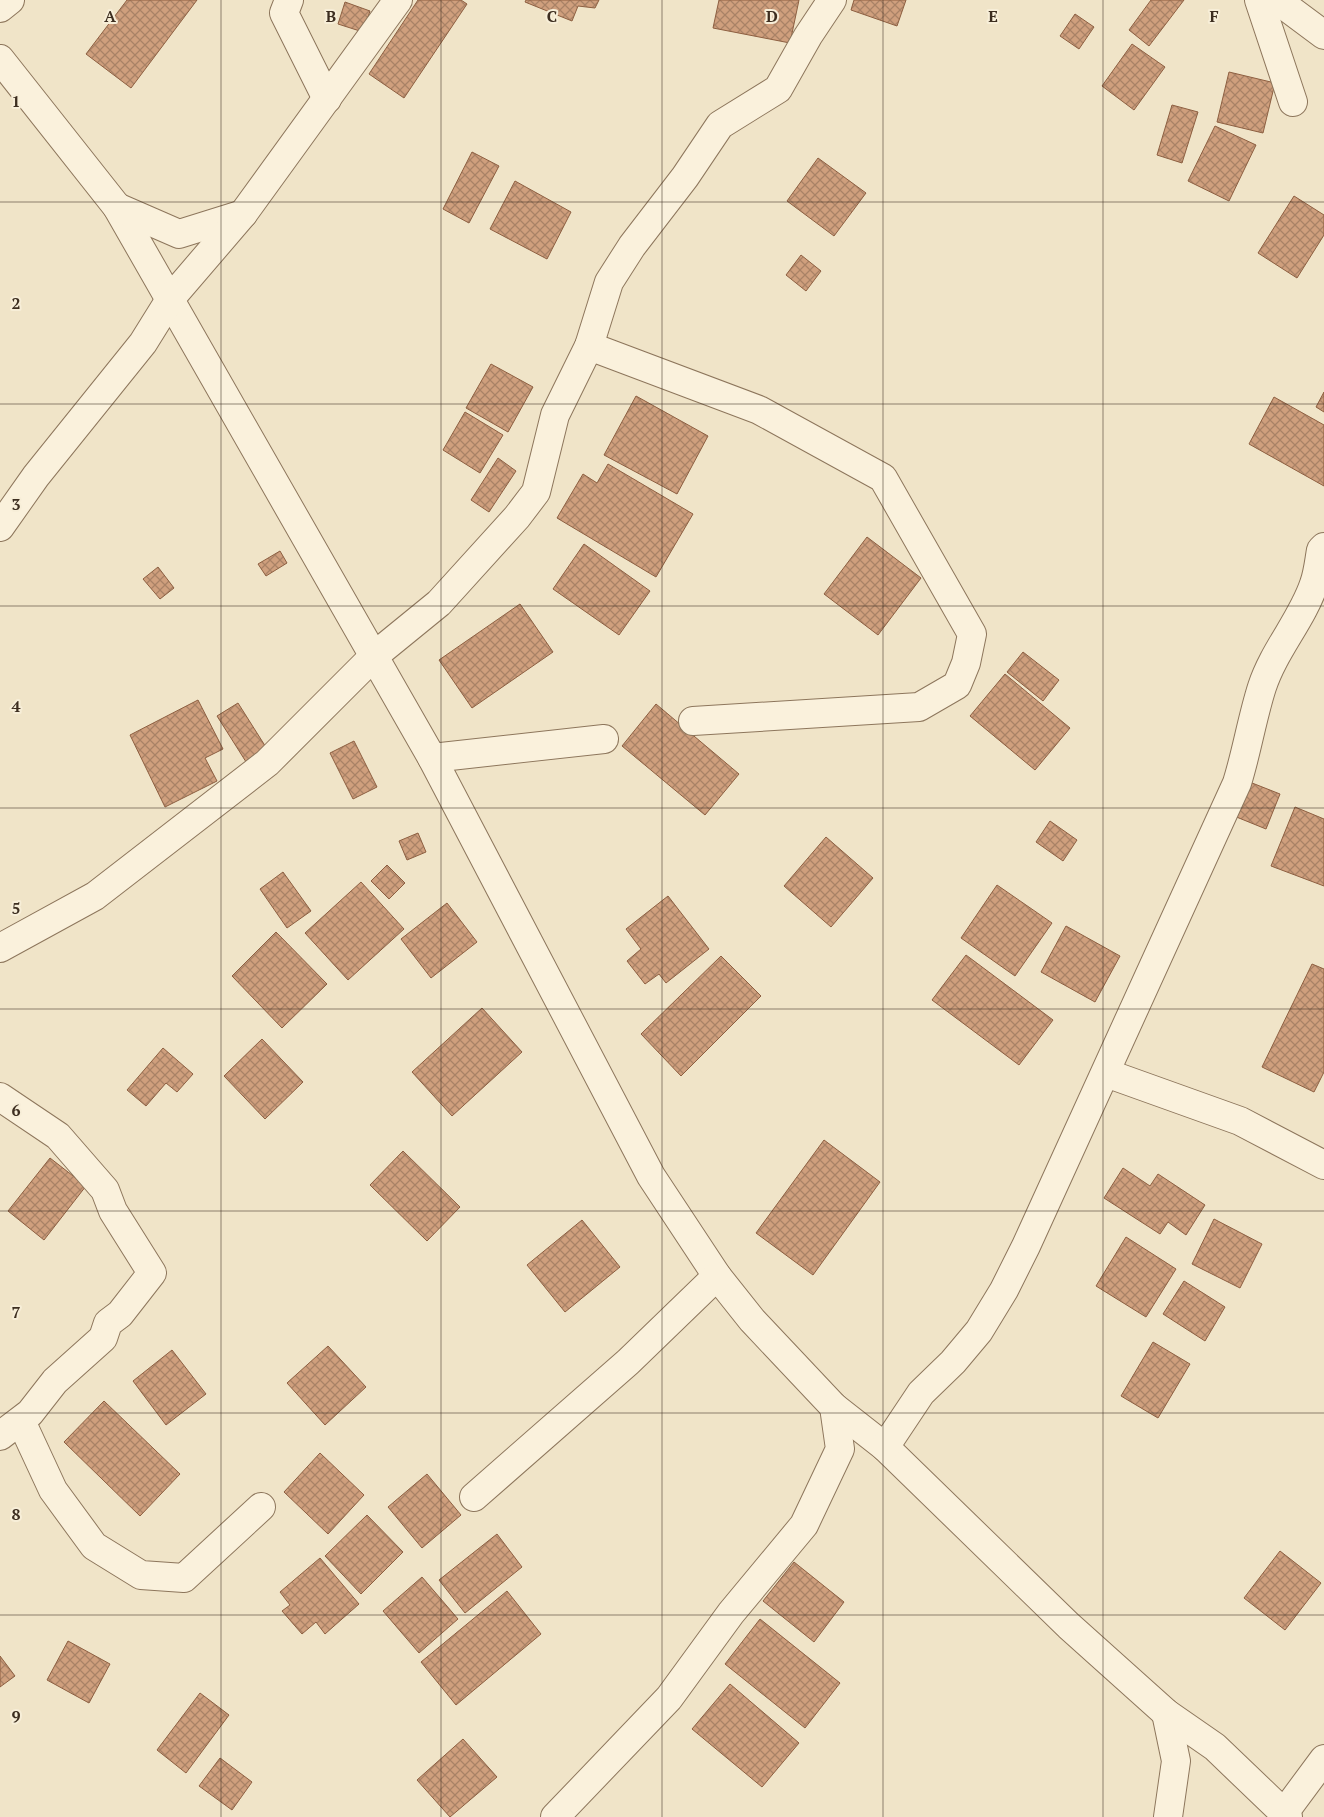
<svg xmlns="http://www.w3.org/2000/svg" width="1324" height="1817" viewBox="0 0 1324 1817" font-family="'PT Serif',serif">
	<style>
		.building { fill: url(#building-cross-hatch); stroke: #8d5f41 }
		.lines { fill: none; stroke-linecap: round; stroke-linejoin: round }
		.street-casing { stroke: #8d765c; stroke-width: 30 }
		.street { stroke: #faf1dc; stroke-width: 28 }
		.grid { fill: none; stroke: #3d2e20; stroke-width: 1; stroke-opacity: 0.55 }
		.grid-label { font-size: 16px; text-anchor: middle; font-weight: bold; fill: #3d2e20; stroke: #f7eed8; stroke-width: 4; stroke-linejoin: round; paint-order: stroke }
	</style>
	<defs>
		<pattern id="building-cross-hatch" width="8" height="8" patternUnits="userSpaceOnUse" patternTransform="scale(1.25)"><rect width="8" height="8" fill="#cf9f7d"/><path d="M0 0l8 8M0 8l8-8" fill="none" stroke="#a98266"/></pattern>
	</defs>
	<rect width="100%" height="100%" fill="#f0e4c8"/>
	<g class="building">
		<polygon points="127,0 197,0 131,88 86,54"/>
		<polygon points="418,0 461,0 467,4 404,98 369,74"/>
		<polygon points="526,0 599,0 595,8 578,6 572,21 525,2"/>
		<polygon points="719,0 799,0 790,43 713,28"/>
		<polygon points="854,0 906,0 897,26 851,10"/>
		<polygon points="1151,0 1184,0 1149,46 1129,30"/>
		<polygon points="345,2 370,11 363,32 338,24"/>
		<polygon points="1075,14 1094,27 1079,49 1060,36"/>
		<polygon points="1132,44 1165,67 1134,110 1102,86"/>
		<polygon points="1229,72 1275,83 1263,133 1217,122"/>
		<polygon points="1172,105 1198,112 1182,163 1157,155"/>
		<polygon points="1215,126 1256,145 1229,201 1188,181"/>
		<polygon points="472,152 499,166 469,223 443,209"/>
		<polygon points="818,158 866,193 834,236 787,201"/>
		<polygon points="515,181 571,212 547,259 490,229"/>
		<polygon points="1294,196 1324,215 1324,235 1297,278 1258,253"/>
		<polygon points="801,255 821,271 806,291 786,275"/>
		<polygon points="491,364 533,387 508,432 466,408"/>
		<polygon points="1324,392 1324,412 1316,407"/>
		<polygon points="636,396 708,436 677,494 604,455"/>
		<polygon points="1274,397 1324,425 1324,486 1249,444"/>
		<polygon points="465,412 503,435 480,473 443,450"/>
		<polygon points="498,458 516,471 489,512 471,500"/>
		<polygon points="608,464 693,514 656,577 557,518 583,474 597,483"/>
		<polygon points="867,537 921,578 878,635 824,594"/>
		<polygon points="584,544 650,591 619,635 553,589"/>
		<polygon points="280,551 287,563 266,576 258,564"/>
		<polygon points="158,567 174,588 160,599 143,579"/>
		<polygon points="520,604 553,652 472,708 439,660"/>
		<polygon points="1023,652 1059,680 1043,701 1007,672"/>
		<polygon points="1005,674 1070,728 1035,770 970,716"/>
		<polygon points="198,700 223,749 205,758 217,781 165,807 130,735"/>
		<polygon points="238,703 269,752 248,765 217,716"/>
		<polygon points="656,704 739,774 705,815 622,746"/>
		<polygon points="354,741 377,787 353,799 330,753"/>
		<polygon points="1247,781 1280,794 1266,829 1234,816"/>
		<polygon points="1295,807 1324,819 1324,886 1271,866"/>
		<polygon points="1050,821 1077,840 1063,861 1036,842"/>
		<polygon points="418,833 426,852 407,860 399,841"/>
		<polygon points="826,837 873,878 831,927 784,886"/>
		<polygon points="387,865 405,883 389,899 371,881"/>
		<polygon points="283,872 311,911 287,928 260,889"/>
		<polygon points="361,882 404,929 348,980 305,933"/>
		<polygon points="997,885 1052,923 1015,976 961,938"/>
		<polygon points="668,896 709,949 666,983 659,974 645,984 627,961 641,949 626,929"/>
		<polygon points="447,903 477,942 431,978 401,939"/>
		<polygon points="1066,926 1120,956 1095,1002 1041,972"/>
		<polygon points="276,932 327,984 282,1028 232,976"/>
		<polygon points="966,955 1053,1020 1019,1065 932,1000"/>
		<polygon points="721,956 761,996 681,1076 641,1034"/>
		<polygon points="1312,964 1324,969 1324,1072 1314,1092 1262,1067"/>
		<polygon points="482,1008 522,1052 452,1116 412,1072"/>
		<polygon points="262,1039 303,1082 265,1119 224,1076"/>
		<polygon points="163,1048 193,1074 177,1092 166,1083 146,1106 127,1090"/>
		<polygon points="824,1140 880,1182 813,1275 756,1233"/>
		<polygon points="403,1151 460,1207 427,1241 370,1185"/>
		<polygon points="50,1158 86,1186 44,1240 8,1211"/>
		<polygon points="1123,1168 1150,1186 1158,1174 1205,1205 1186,1235 1168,1222 1160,1234 1104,1198"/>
		<polygon points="1214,1219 1262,1244 1240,1288 1192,1264"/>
		<polygon points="582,1220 620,1267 565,1312 527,1265"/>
		<polygon points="1126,1237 1176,1269 1146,1317 1096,1286"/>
		<polygon points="1184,1281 1225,1307 1205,1341 1163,1314"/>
		<polygon points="1153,1342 1190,1364 1158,1418 1121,1396"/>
		<polygon points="328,1346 366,1387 325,1425 287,1383"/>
		<polygon points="172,1350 206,1394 166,1425 133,1381"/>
		<polygon points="104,1401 180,1474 140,1516 64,1442"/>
		<polygon points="320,1453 364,1495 328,1534 284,1492"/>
		<polygon points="427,1474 461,1515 422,1548 388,1507"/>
		<polygon points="367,1515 403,1552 361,1594 325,1556"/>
		<polygon points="497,1534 522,1567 465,1613 439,1580"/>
		<polygon points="1280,1551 1321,1583 1285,1630 1244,1598"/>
		<polygon points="320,1558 359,1604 325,1634 316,1622 302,1634 282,1611 290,1605 280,1592"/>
		<polygon points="794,1562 844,1602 814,1642 763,1601"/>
		<polygon points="422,1577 458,1619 419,1653 383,1611"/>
		<polygon points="507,1591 541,1634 456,1705 421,1662"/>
		<polygon points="760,1619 840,1683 805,1728 725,1664"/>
		<polygon points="68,1641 110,1664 89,1703 47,1680"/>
		<polygon points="0,1656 15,1676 0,1687"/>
		<polygon points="730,1684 799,1743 762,1787 692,1729"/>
		<polygon points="200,1693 229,1715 186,1773 157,1750"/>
		<polygon points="463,1739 497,1777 450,1817 417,1780"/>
		<polygon points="220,1758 252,1782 232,1810 199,1786"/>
	</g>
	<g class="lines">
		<g class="street-casing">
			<g id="street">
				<polyline points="289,0 284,13 327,99"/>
				<polyline points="1259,0 1293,102"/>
				<polyline points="1277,0 1324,35"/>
				<polyline points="0,8 10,0"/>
				<polyline points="0,59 117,207 432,758 651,1176 717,1276 752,1320 834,1407 885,1447 1069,1626 1166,1713 1215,1747 1288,1817"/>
				<polyline points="117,207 179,234 243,214"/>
				<polyline points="589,346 759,410 883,478 972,634 966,663 957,685 919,707 693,721"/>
				<polyline points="0,527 36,476 143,343 171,298 243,214 398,0"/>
				<polyline points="432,758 604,739"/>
				<polyline points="0,948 95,896 267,763 374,656 439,603 517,517 536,492 555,415 589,346 609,282 632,246 685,177 720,125 778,89 808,36 832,0"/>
				<polyline points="1106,1073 1240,1121 1324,1165"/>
				<polyline points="0,1097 58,1136 105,1190 113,1211 152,1273 120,1314 108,1323 103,1338 55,1381 30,1413 0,1436"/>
				<polyline points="21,1421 53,1490 94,1546 141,1575 184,1578 261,1507"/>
				<path d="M 885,1447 L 921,1393 L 953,1362 L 979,1331 L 1004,1290 L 1026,1246 L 1237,783 C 1247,751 1252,718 1262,687 C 1274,650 1302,620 1314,584 C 1318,573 1319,561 1321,550 L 1324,547"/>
				<polyline points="474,1497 628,1362 717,1276"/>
				<polyline points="1166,1713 1176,1761 1168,1817"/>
				<polyline points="1284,1813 1324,1759"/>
				<polyline points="555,1817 669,1698 731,1613 804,1525 840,1449 834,1407"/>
			</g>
		</g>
		<use href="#street" class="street"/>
	</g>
	<path class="grid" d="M 221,0 L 221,1817M 441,0 L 441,1817M 662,0 L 662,1817M 883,0 L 883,1817M 1103,0 L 1103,1817M 0,202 L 1324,202M 0,404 L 1324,404M 0,606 L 1324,606M 0,808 L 1324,808M 0,1009 L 1324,1009M 0,1211 L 1324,1211M 0,1413 L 1324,1413M 0,1615 L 1324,1615"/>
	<g class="grid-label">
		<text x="110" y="22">A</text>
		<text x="331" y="22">B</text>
		<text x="552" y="22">C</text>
		<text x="772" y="22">D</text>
		<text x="993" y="22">E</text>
		<text x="1214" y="22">F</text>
		<text x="16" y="107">1</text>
		<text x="16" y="309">2</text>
		<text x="16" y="510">3</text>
		<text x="16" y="712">4</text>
		<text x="16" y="914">5</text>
		<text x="16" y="1116">6</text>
		<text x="16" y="1318">7</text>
		<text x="16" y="1520">8</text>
		<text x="16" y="1722">9</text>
	</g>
</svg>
